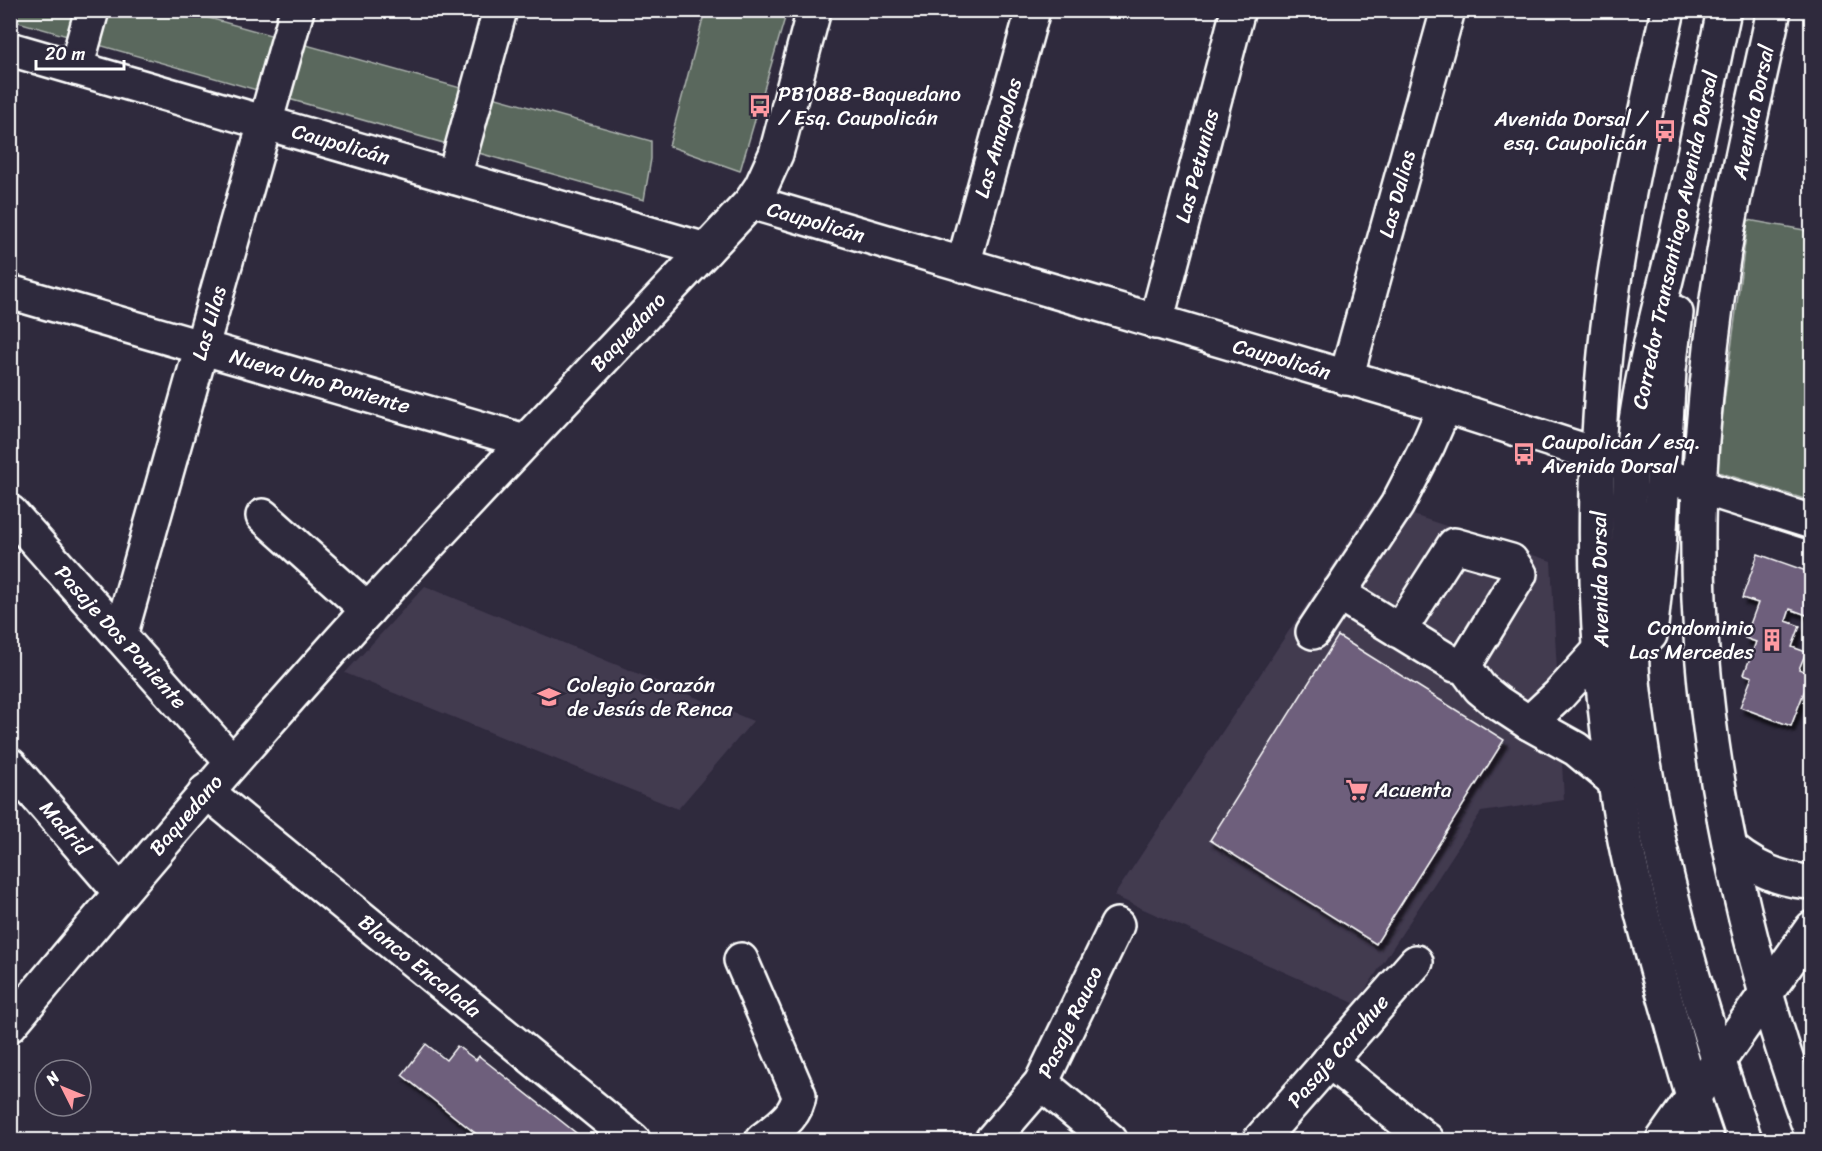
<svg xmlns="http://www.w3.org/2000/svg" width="1822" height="1151" viewBox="0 0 1822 1151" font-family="Sriracha,sans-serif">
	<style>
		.built { fill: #423a50 }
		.green { fill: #5a675d; stroke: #acb3ae; stroke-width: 1.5 }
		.building { fill: #6e5f7b; stroke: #fff; stroke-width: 1.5; filter: url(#shadow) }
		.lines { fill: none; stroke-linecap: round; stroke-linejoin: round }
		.minor-casing { stroke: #fff; stroke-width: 38 }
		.major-casing { stroke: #fff; stroke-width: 38 }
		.path { stroke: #fff; stroke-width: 4; stroke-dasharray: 1.5 4.5; stroke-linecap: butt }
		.minor { stroke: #2f2a3d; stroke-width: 33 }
		.major { stroke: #2f2a3d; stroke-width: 33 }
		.labels { text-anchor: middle; stroke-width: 4.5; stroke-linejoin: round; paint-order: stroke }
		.poi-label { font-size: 21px; fill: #fff; stroke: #2f2a3d; text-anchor: start }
		.street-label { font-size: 21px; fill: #fff; stroke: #2f2a3d }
	</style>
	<defs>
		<filter id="shadow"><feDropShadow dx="3.5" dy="6" stdDeviation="1.5" flood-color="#0009"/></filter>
	</defs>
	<rect width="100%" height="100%" fill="#2f2a3d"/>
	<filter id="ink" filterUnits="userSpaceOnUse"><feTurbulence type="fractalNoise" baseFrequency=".0167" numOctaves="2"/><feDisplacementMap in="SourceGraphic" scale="12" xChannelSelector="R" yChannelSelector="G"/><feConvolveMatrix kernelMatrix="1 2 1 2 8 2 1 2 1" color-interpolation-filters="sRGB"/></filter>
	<g filter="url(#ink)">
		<g class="built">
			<polygon points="1374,502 1551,561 1564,800 1481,812 1356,1004 1114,896"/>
			<polygon points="425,586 753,721 678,809 345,673"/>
		</g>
		<g class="green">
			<polygon points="10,11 184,11 651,141 651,159 644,200 11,20"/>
			<polygon points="705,11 787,11 740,171 669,146"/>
			<polygon points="1748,220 1804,230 1812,238 1811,501 1715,471"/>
		</g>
		<g class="building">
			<polygon points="1758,554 1812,573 1812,617 1790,609 1786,621 1800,626 1792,647 1806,652 1799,669 1811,674 1791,726 1740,707 1752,677 1744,674 1756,642 1745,638 1758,603 1742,598"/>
			<polygon points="1338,636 1504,740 1376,944 1210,840"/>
			<polygon points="426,1044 446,1060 457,1046 476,1060 479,1056 585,1140 484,1140 402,1075"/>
		</g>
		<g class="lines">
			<g class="minor-casing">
				<g id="minor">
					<path d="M 1724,10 C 1708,88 1692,166 1675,243 C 1657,317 1637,389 1631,465 C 1628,501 1629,538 1629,575 C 1630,613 1630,653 1634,691 C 1651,844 1695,995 1745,1140"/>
					<polyline points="10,49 706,250"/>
					<polyline points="76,68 92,10"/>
					<polyline points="454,177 500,10"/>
					<polyline points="751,202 1445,406 1626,464"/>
					<polyline points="963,265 1033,10"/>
					<polyline points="10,292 525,441"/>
					<polyline points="1156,322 1238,10"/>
					<polyline points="1346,378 1448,10"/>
					<polyline points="1675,479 1812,522"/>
					<polyline points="10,512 232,762"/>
					<polyline points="263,516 368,610"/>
					<polyline points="1338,593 1455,665 1464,666 1520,574 1511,561 1454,545 1399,631"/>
					<polyline points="1313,632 1397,505 1428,445 1445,406"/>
					<polyline points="1650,635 1659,548 1669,370 1676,313"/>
					<polyline points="120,636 297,10"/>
					<polyline points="1464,666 1480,688 1497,702 1529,723 1576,749 1616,782"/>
					<polyline points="1529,723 1559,695 1601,649"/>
					<polyline points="10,765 120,892"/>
					<polyline points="206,791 633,1140"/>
					<path d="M 741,960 L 799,1095 C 797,1116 778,1127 762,1140"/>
					<path d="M 10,1025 C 126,885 244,747 366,612 C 493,474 623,339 751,202 L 761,187 L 776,154 L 814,10"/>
					<polyline points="1329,1061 1427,1140"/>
					<polyline points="1041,1083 1110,1140"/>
					<polyline points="992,1140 1041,1083 1117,925"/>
					<polyline points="1260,1140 1416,962"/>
					<polyline points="1663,1140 1812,928"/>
				</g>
			</g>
			<g class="major-casing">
				<g id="major">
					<path d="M 1668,10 C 1639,140 1609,270 1601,403 C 1591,548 1597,697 1625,840 C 1637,900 1654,960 1671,1019 C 1682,1060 1693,1100 1707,1140"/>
					<path d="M 1774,10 C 1757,91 1737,171 1724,252 C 1714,315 1707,378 1702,441 C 1683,676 1732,914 1812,1134"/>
					<path d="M 1731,849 C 1754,868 1781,881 1812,882"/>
				</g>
			</g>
			<polyline class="path" points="1807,10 1812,22"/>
			<use href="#minor" class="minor"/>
			<use href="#major" class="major"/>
		</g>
	</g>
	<defs>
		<g id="bus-bare" transform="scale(1.8)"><path d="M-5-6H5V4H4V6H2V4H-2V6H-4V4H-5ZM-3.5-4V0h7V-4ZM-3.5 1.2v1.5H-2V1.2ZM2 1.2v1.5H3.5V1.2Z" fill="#ff9aa2" stroke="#2f2a3d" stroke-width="2.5" paint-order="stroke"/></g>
		<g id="building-bare" transform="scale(1.8)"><path d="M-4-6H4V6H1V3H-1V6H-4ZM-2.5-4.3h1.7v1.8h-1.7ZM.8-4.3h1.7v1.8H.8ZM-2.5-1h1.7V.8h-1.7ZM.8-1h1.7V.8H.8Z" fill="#ff9aa2" stroke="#2f2a3d" stroke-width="2.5" paint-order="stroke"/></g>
		<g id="school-bare" transform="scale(1.8)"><path d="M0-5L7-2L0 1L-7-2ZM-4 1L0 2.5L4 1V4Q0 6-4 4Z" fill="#ff9aa2" stroke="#2f2a3d" stroke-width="2.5" paint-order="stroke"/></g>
		<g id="supermarket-bare" transform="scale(1.8)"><path d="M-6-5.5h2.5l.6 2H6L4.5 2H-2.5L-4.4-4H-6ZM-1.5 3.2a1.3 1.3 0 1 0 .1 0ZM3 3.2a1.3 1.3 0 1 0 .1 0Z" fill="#ff9aa2" stroke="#2f2a3d" stroke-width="2.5" paint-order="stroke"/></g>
	</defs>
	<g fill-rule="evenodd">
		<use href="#bus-bare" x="760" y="106"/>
		<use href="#bus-bare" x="1665" y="131"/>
		<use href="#bus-bare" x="1524" y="454"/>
		<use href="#building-bare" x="1772" y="640"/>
		<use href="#school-bare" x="549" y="697"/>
		<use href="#supermarket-bare" x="1357" y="790"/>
	</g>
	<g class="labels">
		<g class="poi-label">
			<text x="778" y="101">PB1088-Baquedano<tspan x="778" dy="24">/ Esq. Caupolicán</tspan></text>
			<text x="1647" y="126" text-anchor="end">Avenida Dorsal /<tspan x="1647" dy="24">esq. Caupolicán</tspan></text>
			<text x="1542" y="449">Caupolicán / esq.<tspan x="1542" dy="24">Avenida Dorsal</tspan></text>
			<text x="1754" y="635" text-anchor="end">Condominio<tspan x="1754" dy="24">Las Mercedes</tspan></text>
			<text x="567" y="692">Colegio Corazón<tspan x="567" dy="24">de Jesús de Renca</tspan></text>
			<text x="1375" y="797">Acuenta</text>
		</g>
		<g class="street-label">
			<text transform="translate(1753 112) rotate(-78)" y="7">Avenida Dorsal</text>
			<text transform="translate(998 138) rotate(-74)" y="7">Las Amapolas</text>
			<text transform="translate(341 144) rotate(16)" y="7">Caupolicán</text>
			<text transform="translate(1197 166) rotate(-75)" y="7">Las Petunias</text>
			<text transform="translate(1397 194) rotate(-75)" y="7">Las Dalias</text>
			<text transform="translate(816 222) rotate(16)" y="7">Caupolicán</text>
			<text transform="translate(1675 240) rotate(-78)" y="7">Corredor Transantiago Avenida Dorsal</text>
			<text transform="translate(209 323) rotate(-74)" y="7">Las Lilas</text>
			<text transform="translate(628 332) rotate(-47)" y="7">Baquedano</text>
			<text transform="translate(1282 359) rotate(16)" y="7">Caupolicán</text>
			<text transform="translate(320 381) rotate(16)" y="7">Nueva Uno Poniente</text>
			<text transform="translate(1600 579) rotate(-91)" y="7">Avenida Dorsal</text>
			<text transform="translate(121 637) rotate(48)" y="7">Pasaje Dos Poniente</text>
			<text transform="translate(186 815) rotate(-49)" y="7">Baquedano</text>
			<text transform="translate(65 828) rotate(49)" y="7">Madrid</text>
			<text transform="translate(420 966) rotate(39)" y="7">Blanco Encalada</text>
			<text transform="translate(1070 1022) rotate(-64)" y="7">Pasaje Rauco</text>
			<text transform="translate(1338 1051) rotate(-49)" y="7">Pasaje Carahue</text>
		</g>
	</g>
	<rect width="1822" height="1151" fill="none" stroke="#2f2a3d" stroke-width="36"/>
	<rect x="18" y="18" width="1786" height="1115" fill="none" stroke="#fff" stroke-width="2" filter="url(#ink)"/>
	<g transform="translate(63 1088) rotate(313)"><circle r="28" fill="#2f2a3d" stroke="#827f8b" stroke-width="1.5"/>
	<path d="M0-4.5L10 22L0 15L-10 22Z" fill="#ff9aa2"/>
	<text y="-9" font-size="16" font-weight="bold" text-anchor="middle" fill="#ffffff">N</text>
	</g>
	<path d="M36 60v9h88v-9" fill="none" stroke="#ffffff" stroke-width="3"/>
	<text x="45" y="60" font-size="18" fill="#ffffff" stroke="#2f2a3d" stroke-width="4.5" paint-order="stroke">20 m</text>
</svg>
